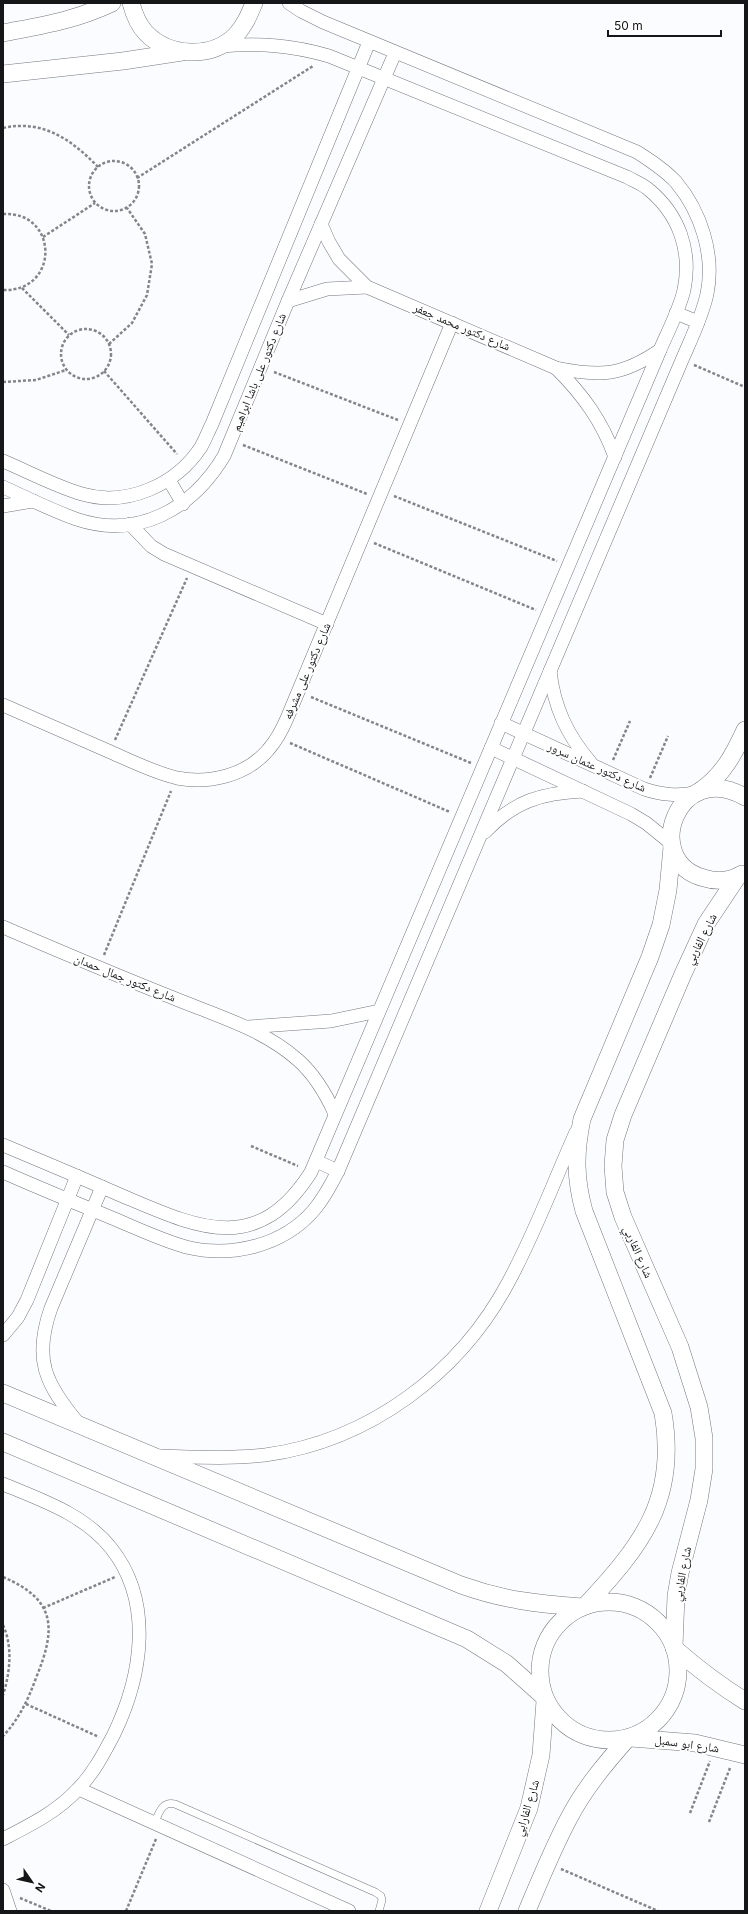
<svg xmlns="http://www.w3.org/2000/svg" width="748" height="1914" viewBox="0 0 748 1914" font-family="Inter,'Noto Naskh Arabic',sans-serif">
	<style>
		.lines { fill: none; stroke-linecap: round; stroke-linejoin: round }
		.service-casing { stroke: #75777d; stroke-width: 8 }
		.minor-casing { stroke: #75777d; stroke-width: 14 }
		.tertiary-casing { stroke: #75777d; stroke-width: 18 }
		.path { stroke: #838587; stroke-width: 2.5; stroke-dasharray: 3 2; stroke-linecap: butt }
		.service { stroke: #fff; stroke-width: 7 }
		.minor { stroke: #fff; stroke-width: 13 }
		.tertiary { stroke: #fff; stroke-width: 17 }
		.labels { text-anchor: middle; stroke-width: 4; stroke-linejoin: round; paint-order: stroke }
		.street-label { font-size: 12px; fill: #151618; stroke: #fff }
	</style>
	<rect width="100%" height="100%" fill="#fafcff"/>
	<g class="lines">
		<g class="service-casing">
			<path id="service" d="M 154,1824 C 159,1814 161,1801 175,1804 L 375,1892 L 381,1896 L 382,1900 L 379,1911"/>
		</g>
		<g class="minor-casing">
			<g id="minor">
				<path d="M 321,224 L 329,242 L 339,259 L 367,287 L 556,368 C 601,377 622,376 660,350"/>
				<polyline points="288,301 327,289 367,287"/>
				<polyline points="676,313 698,322"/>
				<path d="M 556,368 C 583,395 602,421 615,457"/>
				<path d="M 3,461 C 29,472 55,486 82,494 C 127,507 176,485 201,447 C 205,440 208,432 212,424 L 369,42"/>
				<polyline points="169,480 183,504"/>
				<path d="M 3,487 C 27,498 51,510 76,519 C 138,540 192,509 224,456 L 288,301 L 395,53"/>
				<polyline points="3,506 33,501"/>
				<polyline points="130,524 151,546 164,554 327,624"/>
				<path d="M 550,671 C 554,707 567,735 591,763"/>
				<path d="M 3,705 C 37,720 72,735 106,750 C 129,760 152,772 177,778 C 209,784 246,776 268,750 C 277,740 283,728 288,716 L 452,323"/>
				<path d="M 501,723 L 644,789 C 663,795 677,796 695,793"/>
				<polyline points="491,748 631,814 646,823 672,844"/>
				<path d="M 485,832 C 514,801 542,793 583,791"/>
				<path d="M 3,927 C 59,951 115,975 171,997 C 214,1015 262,1028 298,1060 C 315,1075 326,1094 335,1114"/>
				<polyline points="248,1027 331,1021 379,1011"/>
				<path d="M 3,1145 C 41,1161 80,1177 118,1194 C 194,1226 256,1259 311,1172 L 660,350 C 668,331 679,311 684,290 C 692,251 679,214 648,189 C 642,184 634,181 627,177 L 329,56 C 291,45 260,43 220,46"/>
				<polyline points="316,1161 338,1171"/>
				<path d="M 3,1172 C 39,1188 76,1203 112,1218 C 136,1228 161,1240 186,1247 C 231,1258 283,1246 314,1210 C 324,1198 331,1185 338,1171 L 682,360 C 691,339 702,317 707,294 C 715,255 701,212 676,182 C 665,170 651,161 637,152 L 323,22 L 301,11 L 289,3"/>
				<polyline points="3,1335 18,1317 27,1300 77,1176"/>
				<path d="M 79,1424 C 45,1384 33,1359 51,1308 L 102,1187"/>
				<path d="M 160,1456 C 195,1457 230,1459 265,1455 C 370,1441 461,1372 509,1281 C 535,1233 554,1181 576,1132"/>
				<path d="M 3,1484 C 41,1500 84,1514 111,1548 C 154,1602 142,1676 114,1734 C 104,1753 93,1774 78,1789 C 57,1812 30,1825 3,1839"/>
				<polyline points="79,1789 349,1911"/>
				<polyline points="3,1890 10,1911"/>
			</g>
		</g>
		<g class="tertiary-casing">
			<g id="tertiary">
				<path d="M 131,3 C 134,14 138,25 146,33 C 169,57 212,59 236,35 C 245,25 249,15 254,3"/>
				<path d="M 3,33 C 44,25 73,21 112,3"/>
				<polyline points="3,74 123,61 182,52"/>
				<path d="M 700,791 C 723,775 734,754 745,730"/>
				<path d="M 742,874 C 730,881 716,882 704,878 C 640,861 678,758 745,797"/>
				<path d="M 3,1393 L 461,1585 C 503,1600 537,1604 582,1607"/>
				<polyline points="3,1442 467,1639 507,1664 543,1696"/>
				<circle cx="609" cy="1671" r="69"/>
				<path d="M 586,1605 C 642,1545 678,1499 663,1413 L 584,1211 C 575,1178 575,1153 582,1119 L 650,957 L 661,925 L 668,890 L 672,847"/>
				<polyline points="674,1646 676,1596 680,1573 699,1500 704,1469 704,1438 699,1407 680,1347 623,1217 615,1192 613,1166 615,1140 623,1115 683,974 706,924 738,876"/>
				<path d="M 674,1648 C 697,1668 719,1685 745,1701"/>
				<polyline points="631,1738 695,1743 745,1755"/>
				<polyline points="488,1911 529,1808 541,1755 545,1701"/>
				<path d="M 527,1911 C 540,1880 553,1848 569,1818 C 584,1789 605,1764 627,1739"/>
			</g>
		</g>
		<g class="path">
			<path d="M 3,128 C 43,119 72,140 98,167"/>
			<circle cx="114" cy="186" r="25"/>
			<polyline points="137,178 313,66"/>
			<path d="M 3,214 C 59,211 60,292 3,290"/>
			<polyline points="43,237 95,203"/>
			<polyline points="22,288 69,335"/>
			<circle cx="86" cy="354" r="25"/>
			<polyline points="109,344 132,323 147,295 152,264 145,234 127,208"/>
			<polyline points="694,365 745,387"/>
			<polyline points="104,371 177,454"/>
			<polyline points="274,372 398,420"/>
			<polyline points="3,382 36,380 66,370"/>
			<polyline points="243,445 367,494"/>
			<polyline points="394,496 557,561"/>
			<polyline points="374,543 536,610"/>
			<polyline points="311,697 471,763"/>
			<polyline points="115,740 187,578"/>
			<polyline points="290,743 450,812"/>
			<polyline points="613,760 630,721"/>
			<polyline points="650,778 668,736"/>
			<polyline points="104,955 171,791"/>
			<polyline points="251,1146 298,1166"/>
			<path d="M 3,1577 C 57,1600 56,1629 36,1678 C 28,1700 19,1719 3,1736"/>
			<polyline points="43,1608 115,1577"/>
			<path d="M 3,1625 C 13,1647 10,1673 3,1695"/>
			<polyline points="26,1704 99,1737"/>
			<polyline points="690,1813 710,1761"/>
			<polyline points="709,1822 730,1768"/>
			<polyline points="561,1869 658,1911"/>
			<polyline points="20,1898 51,1911"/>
			<polyline points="126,1911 156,1839"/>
		</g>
		<use href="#service" class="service"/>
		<use href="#minor" class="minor"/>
		<use href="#tertiary" class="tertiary"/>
	</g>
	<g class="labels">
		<g class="street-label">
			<text transform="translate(462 327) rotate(23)" y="4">شارع دكتور محمد جعفر</text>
			<text transform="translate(259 372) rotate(-68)" y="4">شارع دكتور على باشا ابراهيم</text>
			<text transform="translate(307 671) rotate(-67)" y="4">شارع دكتور على مشرفه</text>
			<text transform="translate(597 767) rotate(24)" y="4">شارع دكتور عثمان سرور</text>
			<text transform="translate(701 939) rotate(-63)" y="4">شارع الفاربي</text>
			<text transform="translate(125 978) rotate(22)" y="4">شارع دكتور جمال حمدان</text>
			<text transform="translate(638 1252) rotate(66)" y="4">شارع الفاربي</text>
			<text transform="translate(682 1574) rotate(-79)" y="4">شارع الفاربي</text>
			<text transform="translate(687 1744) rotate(8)" y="4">شارع ابو سمبل</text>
			<text transform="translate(527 1808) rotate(-73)" y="4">شارع الفارابي</text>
		</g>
	</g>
	<rect width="748" height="1914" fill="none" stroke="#151618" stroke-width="8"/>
	<g transform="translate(32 1882) rotate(124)" stroke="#ffffff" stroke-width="3" paint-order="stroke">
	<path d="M0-3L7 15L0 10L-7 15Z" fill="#151618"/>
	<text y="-6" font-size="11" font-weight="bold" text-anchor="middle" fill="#151618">N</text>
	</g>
	<path d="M608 30v6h113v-6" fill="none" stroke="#151618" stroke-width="2"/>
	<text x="614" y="30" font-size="12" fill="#151618" stroke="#ffffff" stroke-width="3" paint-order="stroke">50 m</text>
</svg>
